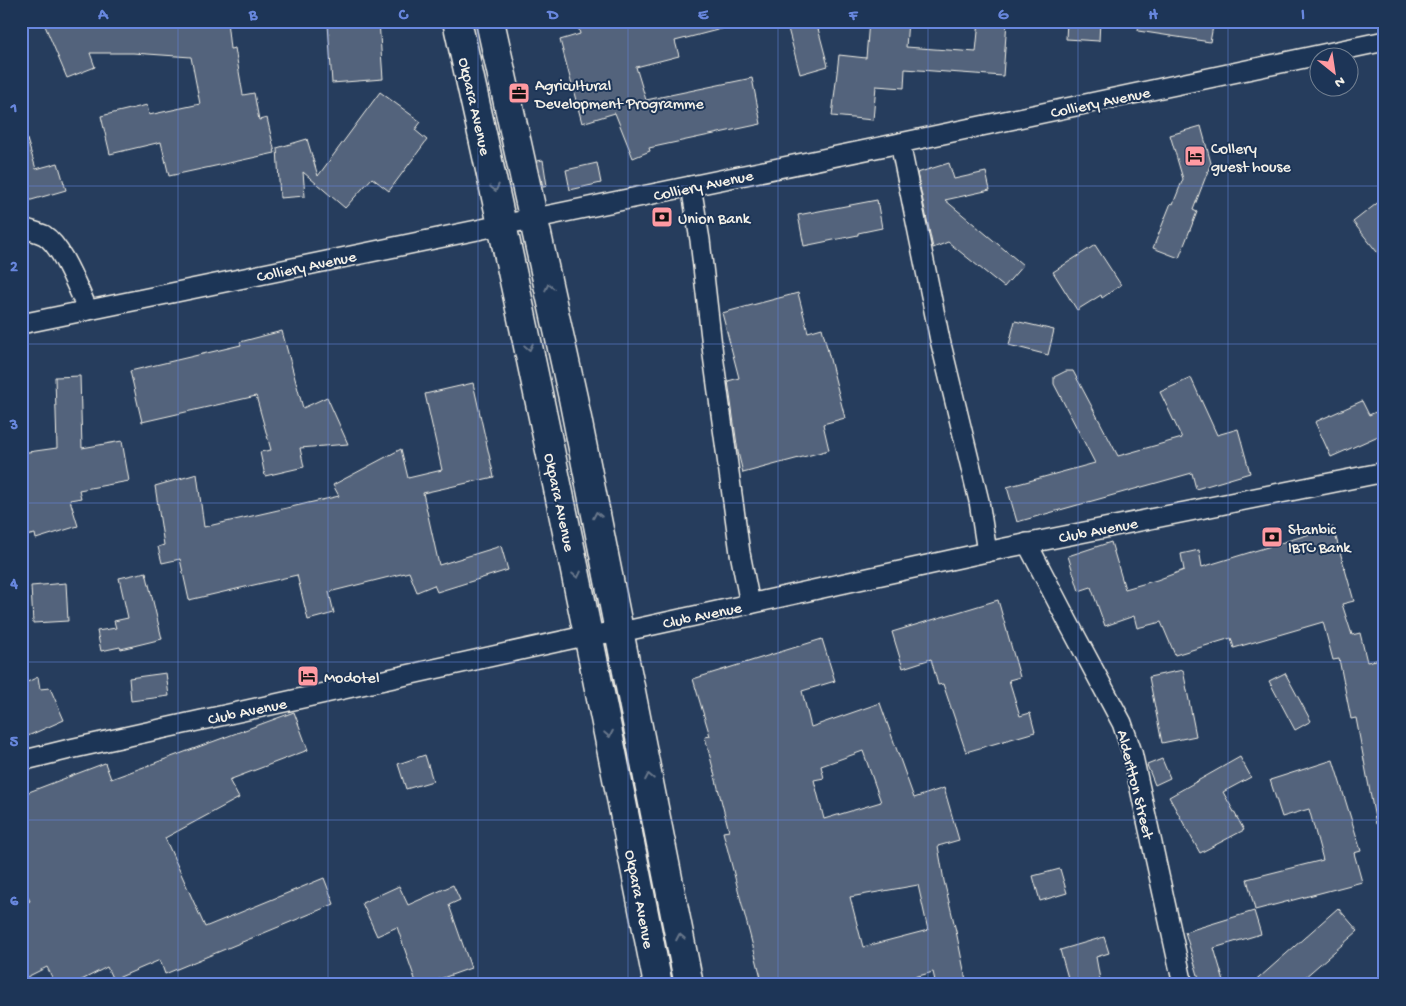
<svg xmlns="http://www.w3.org/2000/svg" width="1406" height="1006" viewBox="0 0 1406 1006" font-family="'Gochi Hand',sans-serif">
	<style>
		.building { fill: #52647b; stroke: #f4f1e8; fill-rule: evenodd }
		.lines { fill: none; stroke-linecap: round; stroke-linejoin: round }
		.street-casing { stroke: #f4f1e8; stroke-width: 22 }
		.primary-casing { stroke: #f4f1e8; stroke-width: 31 }
		.street { stroke: #1d3557; stroke-width: 19 }
		.primary { stroke: #1d3557; stroke-width: 28 }
		.oneway { stroke: #68778a }
		.grid { fill: none; stroke: #6887de; stroke-width: 1; stroke-opacity: 0.55 }
		.labels { text-anchor: middle; stroke-width: 4; stroke-linejoin: round; paint-order: stroke }
		.poi-label { font-size: 16px; fill: #f4f1e8; stroke: #1d3557; text-anchor: start }
		.street-label { font-size: 16px; fill: #f4f1e8; stroke: #1d3557 }
		.neatline { fill: none; stroke: #6887de; stroke-width: 2 }
		.grid-label { font-size: 16px; text-anchor: middle; font-weight: bold; fill: #6887de }
	</style>
	<rect width="100%" height="100%" fill="#263d5d"/>
	<filter id="ink" filterUnits="userSpaceOnUse"><feTurbulence type="fractalNoise" baseFrequency=".02" numOctaves="2"/><feDisplacementMap in="SourceGraphic" scale="10" xChannelSelector="R" yChannelSelector="G"/><feConvolveMatrix kernelMatrix="1 2 1 2 8 2 1 2 1" color-interpolation-filters="sRGB"/></filter>
	<g filter="url(#ink)">
		<g class="building">
			<polygon points="43,21 168,21 168,25 203,21 227,21 230,49 235,48 243,95 254,93 259,120 267,118 275,153 169,176 161,142 110,154 101,116 147,105 149,115 200,104 191,57 133,53 90,53 95,67 67,78"/>
			<polygon points="331,21 379,21 383,79 332,83 328,24 332,24"/>
			<polygon points="577,21 728,21 729,27 675,41 679,56 636,67 646,100 752,78 761,124 649,148 650,151 633,158 615,113 582,123 560,40 580,34"/>
			<polygon points="786,21 816,21 828,66 800,74"/>
			<polygon points="869,21 908,21 906,47 976,52 979,21 1007,21 1003,76 905,69 904,88 876,86 873,120 832,116 839,55 866,58"/>
			<polygon points="1067,21 1100,21 1099,41 1066,39"/>
			<polygon points="1139,21 1214,21 1210,42 1138,31"/>
			<polygon points="380,92 421,122 415,130 427,140 389,191 372,178 345,208 303,172 305,196 280,198 277,148 307,139 318,176"/>
			<polygon points="1201,126 1211,163 1193,210 1197,212 1179,258 1153,248 1171,203 1173,204 1183,179 1170,135"/>
			<polygon points="21,136 26,136 36,169 58,163 66,190 21,203"/>
			<polygon points="543,160 547,186 543,187 537,161"/>
			<polygon points="597,163 601,183 570,190 566,170"/>
			<polygon points="949,163 954,179 986,172 990,190 945,200 1023,265 1004,287 948,242 933,248 917,173"/>
			<polygon points="1385,197 1385,262 1353,222"/>
			<polygon points="877,200 882,228 858,233 858,235 804,246 798,215"/>
			<polygon points="1095,245 1121,285 1102,298 1101,295 1077,310 1053,272"/>
			<polygon points="798,293 808,332 822,328 845,418 823,424 829,450 743,473 738,452 728,381 739,378 722,313"/>
			<polygon points="1015,321 1054,330 1048,355 1009,345"/>
			<polygon points="282,331 303,408 327,397 348,444 300,448 304,467 265,476 260,452 271,450 256,396 142,422 130,371 241,345 240,342"/>
			<polygon points="1066,371 1073,371 1118,456 1182,438 1160,392 1191,378 1217,435 1238,429 1250,473 1196,489 1192,473 1017,522 1007,487 1095,463 1054,384 1054,377"/>
			<polygon points="80,376 82,448 122,441 129,481 79,490 81,498 70,500 78,526 36,539 35,534 21,537 21,453 57,448 55,377"/>
			<polygon points="473,383 494,477 423,493 439,565 501,546 508,570 437,592 434,585 417,592 409,572 329,592 334,613 308,620 297,575 189,600 180,559 162,563 158,547 164,545 155,486 197,474 204,527 339,496 333,485 401,449 408,478 442,470 425,394"/>
			<polygon points="1362,401 1369,415 1385,408 1385,433 1331,457 1315,422"/>
			<polygon points="1333,527 1354,601 1342,604 1352,635 1360,633 1367,662 1385,658 1385,823 1376,824 1356,718 1351,719 1339,659 1333,660 1323,622 1234,648 1231,638 1175,655 1161,622 1137,628 1134,616 1105,626 1091,587 1079,591 1068,556 1111,542 1125,589 1157,580 1184,570 1181,554 1199,550 1202,567"/>
			<polygon points="146,572 162,639 121,649 120,647 101,651 97,631 116,628 114,621 128,618 119,578"/>
			<polygon points="66,583 68,621 33,623 31,586"/>
			<polygon points="998,600 1020,677 1009,680 1020,716 1030,713 1035,732 966,752 943,684 938,685 931,659 903,668 892,632"/>
			<path d="M 822,639 L 835,681 L 802,691 L 811,727 L 880,703 L 914,798 L 944,788 L 959,840 L 938,846 L 944,881 L 956,931 L 967,985 L 936,985 L 933,972 L 886,985 L 763,985 L 723,832 L 729,831 L 705,737 L 710,736 L 693,679 ZM 863,751 L 881,802 L 824,819 L 814,780 L 824,778 L 821,766 ZM 918,885 L 928,930 L 863,947 L 850,897 Z"/>
			<polygon points="1183,670 1196,736 1162,743 1149,677"/>
			<polygon points="166,673 169,696 131,701 129,678"/>
			<polygon points="1285,673 1311,721 1295,730 1269,681"/>
			<polygon points="38,677 40,689 50,688 64,720 21,739 21,685"/>
			<polygon points="294,712 308,750 229,780 239,798 165,838 205,927 324,878 334,904 165,974 160,960 113,980 107,967 72,985 56,985 47,967 21,980 21,905 30,901 21,884 21,795 105,763 111,779"/>
			<polygon points="425,755 433,781 406,789 398,764"/>
			<polygon points="1240,757 1251,777 1223,792 1244,830 1200,853 1169,797"/>
			<polygon points="1162,759 1170,778 1155,785 1147,765"/>
			<polygon points="1333,760 1361,851 1354,853 1362,882 1255,910 1247,879 1323,860 1309,809 1282,817 1270,780"/>
			<polygon points="1060,869 1067,893 1040,901 1033,876"/>
			<polygon points="453,885 460,900 449,905 471,968 423,985 417,985 397,927 377,936 362,903 399,886 408,905"/>
			<polygon points="1338,908 1358,931 1296,985 1251,985"/>
			<polygon points="1254,911 1261,934 1214,948 1225,985 1201,985 1185,932"/>
			<polygon points="1104,937 1109,953 1096,957 1101,985 1070,985 1060,950"/>
		</g>
		<g class="lines">
			<g class="street-casing">
				<g id="street">
					<polyline points="900,143 940,340 979,501 987,552"/>
					<polyline points="691,186 700,240 713,355 740,553 750,604"/>
					<path d="M 21,227 C 28,230 37,232 44,235 C 63,247 78,290 88,310"/>
					<polyline points="21,324 900,143 1385,41"/>
					<polyline points="1027,543 1068,622 1122,723 1132,752 1183,985"/>
					<polyline points="21,761 70,749 589,635 621,632 1005,548 1385,472"/>
				</g>
			</g>
			<g class="primary-casing">
				<g id="primary">
					<path d="M 457,21 C 529,341 595,663 658,985"/>
					<polyline points="490,21 573,398 689,985"/>
				</g>
			</g>
			<use href="#street" class="street"/>
			<use href="#primary" class="primary"/>
		</g>
		<defs><path id="oneway-chevron" d="M-2-3.5L2.5 0L-2 3.5" fill="none" stroke-width="1.6" stroke-linecap="round" stroke-linejoin="round" transform="scale(1.25)"/></defs>
		<g class="oneway">
			<use href="#oneway-chevron" transform="translate(495 188) rotate(77)"/>
			<use href="#oneway-chevron" transform="translate(549 287) rotate(-102)"/>
			<use href="#oneway-chevron" transform="translate(529 347) rotate(78)"/>
			<use href="#oneway-chevron" transform="translate(597 515) rotate(-101)"/>
			<use href="#oneway-chevron" transform="translate(577 575) rotate(78)"/>
			<use href="#oneway-chevron" transform="translate(609 734) rotate(79)"/>
			<use href="#oneway-chevron" transform="translate(649 777) rotate(-101)"/>
			<use href="#oneway-chevron" transform="translate(680 937) rotate(-101)"/>
		</g>
	</g>
	<path class="grid" d="M 178,21 L 178,985M 328,21 L 328,985M 478,21 L 478,985M 628,21 L 628,985M 778,21 L 778,985M 928,21 L 928,985M 1078,21 L 1078,985M 1228,21 L 1228,985M 21,186 L 1385,186M 21,344 L 1385,344M 21,503 L 1385,503M 21,662 L 1385,662M 21,820 L 1385,820"/>
	<defs>
		<g id="office-square" transform="scale(1.125)"><rect x="-9" y="-9" width="18" height="18" rx="4" fill="#ff9aa2" stroke="#1d3557"/><path d="M-6-3h4V-5.5h4V-3h4V5H-6ZM-1-4.5V-3h2v-1.5ZM-6 0V1H6V0Z" fill="#111"/></g>
		<g id="hotel-square" transform="scale(1.125)"><rect x="-9" y="-9" width="18" height="18" rx="4" fill="#ff9aa2" stroke="#1d3557"/><path d="M-6-4.5h1.5V1H6V5H4.5V3h-9V5H-6ZM-4 0a1.8 1.8 0 1 1 3.6 0ZM.5 0V-2.5h3Q6-2.5 6 0Z" fill="#111"/></g>
		<g id="bank-square" transform="scale(1.125)"><rect x="-9" y="-9" width="18" height="18" rx="4" fill="#ff9aa2" stroke="#1d3557"/><path d="M-6-4H6V4H-6ZM0-2.3a2.3 2.3 0 1 0 0 4.6a2.3 2.3 0 1 0 0-4.6Z" fill="#111"/></g>
	</defs>
	<g fill-rule="evenodd">
		<use href="#office-square" x="519" y="93"/>
		<use href="#hotel-square" x="1195" y="156"/>
		<use href="#bank-square" x="662" y="217"/>
		<use href="#bank-square" x="1272" y="537"/>
		<use href="#hotel-square" x="308" y="676"/>
	</g>
	<g class="labels">
		<g class="poi-label">
			<text x="535" y="90">Agricultural<tspan x="535" dy="18">Development Programme</tspan></text>
			<text x="1211" y="153">Collery<tspan x="1211" dy="18">guest house</tspan></text>
			<text x="678" y="223">Union Bank</text>
			<text x="1288" y="534">Stanbic<tspan x="1288" dy="18">IBTC Bank</tspan></text>
			<text x="324" y="682">Modotel</text>
		</g>
		<g class="street-label">
			<text transform="translate(1100 101) rotate(-12)" y="6">Colliery Avenue</text>
			<text transform="translate(476 106) rotate(77)" y="6">Okpara Avenue</text>
			<text transform="translate(703 184) rotate(-12)" y="6">Colliery Avenue</text>
			<text transform="translate(306 265) rotate(-12)" y="6">Colliery Avenue</text>
			<text transform="translate(561 502) rotate(78)" y="6">Okpara Avenue</text>
			<text transform="translate(1098 529) rotate(-11)" y="6">Club Avenue</text>
			<text transform="translate(702 614) rotate(-12)" y="6">Club Avenue</text>
			<text transform="translate(247 710) rotate(-12)" y="6">Club Avenue</text>
			<text transform="translate(1137 784) rotate(76)" y="6">Aldertton Street</text>
			<text transform="translate(641 899) rotate(79)" y="6">Okpara Avenue</text>
		</g>
	</g>
	<rect width="1406" height="1006" fill="none" stroke="#1d3557" stroke-width="55"/>
	<g transform="translate(1334 72) rotate(150)"><circle r="24" fill="#1d3557" stroke="#738091"/>
	<path d="M0-4L9 19L0 12L-9 19Z" fill="#ff9aa2"/>
	<text y="-8" font-size="14" font-weight="bold" text-anchor="middle" fill="#f4f1e8">N</text>
	</g>
	<rect x="28" y="28" width="1350" height="950" class="neatline"/>
	<g class="grid-label">
		<text x="103" y="19">A</text>
		<text x="253" y="19">B</text>
		<text x="403" y="19">C</text>
		<text x="553" y="19">D</text>
		<text x="703" y="19">E</text>
		<text x="853" y="19">F</text>
		<text x="1003" y="19">G</text>
		<text x="1153" y="19">H</text>
		<text x="1303" y="19">I</text>
		<text x="14" y="112">1</text>
		<text x="14" y="271">2</text>
		<text x="14" y="429">3</text>
		<text x="14" y="588">4</text>
		<text x="14" y="746">5</text>
		<text x="14" y="905">6</text>
	</g>
</svg>
